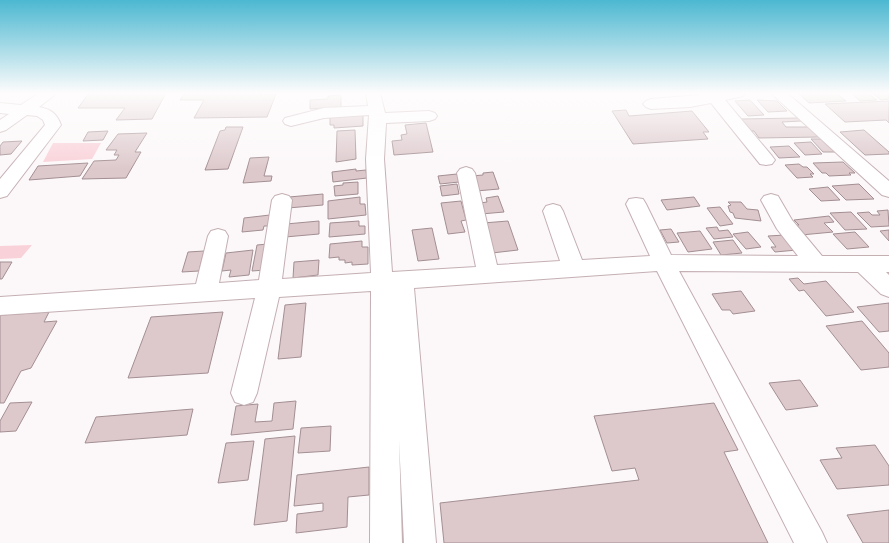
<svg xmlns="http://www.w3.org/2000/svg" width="889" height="543" viewBox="0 0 889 543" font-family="'Titillium Web',sans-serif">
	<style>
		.green { fill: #f9d1d9 }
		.building { fill: #ddc9cc; stroke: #a38f93 }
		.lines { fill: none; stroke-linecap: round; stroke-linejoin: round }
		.minor-casing { stroke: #c4afb3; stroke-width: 2 }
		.minor { fill: #fff; fill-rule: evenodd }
	</style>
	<rect width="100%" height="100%" fill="#fcf8f9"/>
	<g class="green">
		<polygon points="53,143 101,143 92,159 43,162"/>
		<polygon points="32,245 21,258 0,259 0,246"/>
	</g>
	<g class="building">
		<polygon points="89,93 166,93 152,119 116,120 125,108 78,108"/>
		<polygon points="185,93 262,93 261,95 276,94 267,117 194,118 204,100 180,100"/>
		<polygon points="798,93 836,93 846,101 809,103"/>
		<polygon points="851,93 867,93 877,100 860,101"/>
		<polygon points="872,93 889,93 889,99 881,100"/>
		<polygon points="341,95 341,107 310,109 310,100 328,99 328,96"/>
		<polygon points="750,100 764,115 748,116 735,101"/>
		<polygon points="757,100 777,101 787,111 768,112"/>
		<polygon points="889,101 889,123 886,120 845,122 825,104"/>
		<polygon points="626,110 629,116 692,111 709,132 703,132 708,139 633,144 612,111"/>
		<polygon points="363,113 363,126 334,128 334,125 330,125 330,116"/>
		<polygon points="799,118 801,121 782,122 786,127 809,127 819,137 759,138 754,131 751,131 741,119"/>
		<polygon points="426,123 433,152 394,155 392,141 402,140 401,135 407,134 405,125"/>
		<polygon points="226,127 243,127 228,169 205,170 220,131 225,130"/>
		<polygon points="355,130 356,159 336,162 337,131"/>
		<polygon points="864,130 889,152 889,154 865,155 840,132"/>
		<polygon points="108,131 103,140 83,141 88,132"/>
		<polygon points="147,133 135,152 141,152 126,178 82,179 94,161 116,160 119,155 114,155 117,150 106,150 118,134"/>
		<polygon points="811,139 822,139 835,152 823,152"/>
		<polygon points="22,141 11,154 0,155 0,146 3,142"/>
		<polygon points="811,142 822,154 805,155 794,143"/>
		<polygon points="789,146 800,157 779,158 770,147"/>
		<polygon points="269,157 264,176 272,176 271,181 243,183 250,158"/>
		<polygon points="843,162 855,173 849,173 851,175 829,176 826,173 822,173 813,163"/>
		<polygon points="88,163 80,176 29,180 38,166"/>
		<polygon points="799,164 803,167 807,167 814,174 810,174 813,177 797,178 785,165"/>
		<polygon points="356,169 356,171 366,170 367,178 333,182 332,172"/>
		<polygon points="493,172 499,189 476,191 471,176 483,175 483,173"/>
		<polygon points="457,174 459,182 440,184 438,176"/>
		<polygon points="358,182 358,194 335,196 334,186 343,185 343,183"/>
		<polygon points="457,184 459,194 442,196 440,186"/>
		<polygon points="859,184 874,199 846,200 832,186"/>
		<polygon points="828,187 840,200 821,201 809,189"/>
		<polygon points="323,194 323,205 288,208 289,197"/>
		<polygon points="498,196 504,212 481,214 480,203 487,202 486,198"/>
		<polygon points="360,197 360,204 365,204 366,215 328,219 328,201"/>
		<polygon points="694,197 700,206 667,210 661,200"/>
		<polygon points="461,201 466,220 461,221 465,232 448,234 441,203"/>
		<polygon points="728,202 741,202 747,209 758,210 761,221 735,218 733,213 730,212 728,206 731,205"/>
		<polygon points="720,207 733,224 720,226 707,208"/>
		<polygon points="888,210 889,226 871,227 857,213 869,212 872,215 880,215 877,211"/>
		<polygon points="851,212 867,229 845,230 830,213"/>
		<polygon points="270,215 268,226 264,226 263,230 242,232 244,218"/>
		<polygon points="829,216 834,222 824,223 833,232 801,235 793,225 799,225 794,220"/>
		<polygon points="319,221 319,234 285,237 286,224"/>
		<polygon points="359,221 359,226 365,226 365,234 329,237 330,223"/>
		<polygon points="508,221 518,250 492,253 483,223"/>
		<polygon points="717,227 719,231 728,230 733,237 714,239 706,228"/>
		<polygon points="432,228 439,259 418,261 412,230"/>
		<polygon points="671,229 679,242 667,243 660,230"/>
		<polygon points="889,230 889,241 880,231"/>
		<polygon points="700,231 712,249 688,252 677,233"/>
		<polygon points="748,232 761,247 746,249 733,234"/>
		<polygon points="855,232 869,247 847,249 833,234"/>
		<polygon points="785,235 797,250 775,252 771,247 776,247 768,236"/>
		<polygon points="733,240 742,253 721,255 713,242"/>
		<polygon points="362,241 362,247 368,247 368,264 352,265 352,262 345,263 345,260 339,260 339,257 329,258 330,244"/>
		<polygon points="268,244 265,270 252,271 257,245"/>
		<polygon points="253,250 249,275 229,277 231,270 222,271 226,253"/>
		<polygon points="204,251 199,271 182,272 188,252"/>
		<polygon points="319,260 318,275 293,278 294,262"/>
		<polygon points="0,262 12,262 2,279 0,279"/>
		<polygon points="798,278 804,284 826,281 854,312 826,316 804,290 799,291 789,279"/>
		<polygon points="741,291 755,311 733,314 730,310 722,310 712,294"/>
		<polygon points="306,303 301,357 278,359 285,305"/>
		<polygon points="889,303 889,331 879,332 857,307"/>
		<polygon points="49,312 44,322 57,321 31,368 21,371 4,403 0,403 0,315"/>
		<polygon points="223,312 208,373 128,378 151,317"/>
		<polygon points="862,321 889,353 889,367 861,370 826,326"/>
		<polygon points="800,380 818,406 786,410 769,383"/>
		<polygon points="296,401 293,429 231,435 236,406 258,404 255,422 272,421 274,403"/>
		<polygon points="32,402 16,431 0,432 0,421 10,403"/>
		<polygon points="714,403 738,450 724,452 768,543 444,543 440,503 639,480 635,468 612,471 594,416"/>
		<polygon points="193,409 187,435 85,443 96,417"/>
		<polygon points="331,426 330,451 298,453 301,428"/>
		<polygon points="295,436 287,521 254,525 265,439"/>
		<polygon points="254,441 248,480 218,483 226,443"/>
		<polygon points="875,445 889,466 889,485 837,489 820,460 842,458 836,448"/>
		<polygon points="369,467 369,495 348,497 347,527 296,533 297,514 323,511 323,503 294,506 297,475"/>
		<polygon points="889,510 889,543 863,543 847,515"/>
	</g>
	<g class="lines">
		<g class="minor-casing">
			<g id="minor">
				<path d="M 39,93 L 57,93 L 39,107 C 51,109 57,114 61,125 L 7,196 L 0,198 L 0,179 L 45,125 L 43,120 L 37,116 L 27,115 L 6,130 L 0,132 L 0,120 L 9,114 L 0,113 L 0,103 L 21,105 Z"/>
				<polygon points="366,93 380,93 385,113 429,111 435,113 437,116 435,119 429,121 386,123 384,159 392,272 476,267 457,173 460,169 466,167 472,169 475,173 497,265 560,261 543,211 546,206 553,204 560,206 563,211 582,260 650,256 626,204 629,199 636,198 643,199 646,204 671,255 798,256 777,229 761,200 764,196 771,194 778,196 792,220 822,256 889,256 889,272 886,272 889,275 889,297 881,294 858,272 679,271 822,532 827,543 794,543 657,271 414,288 436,543 404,543 399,440 402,543 370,543 371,291 279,297 257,393 253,402 244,405 235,402 231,393 255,298 0,315 0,297 196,284 208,236 211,231 218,229 225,231 228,236 219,283 259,280 272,200 275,196 282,194 289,196 292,200 282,279 371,273 366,159 369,115 324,118 291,126 285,124 283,121 285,118 324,108 368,106"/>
				<polygon points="699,93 745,93 743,96 725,100 772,156 775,160 772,164 766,165 760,164 711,103 690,107 651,109 646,107 643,104 646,101 651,99 700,95"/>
				<polygon points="771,93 787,93 889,181 889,197 882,195"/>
			</g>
		</g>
		<use href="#minor" class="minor"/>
	</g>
	<linearGradient id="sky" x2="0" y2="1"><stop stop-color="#4cb8d1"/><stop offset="0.55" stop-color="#fefcfc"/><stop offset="1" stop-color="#fefcfc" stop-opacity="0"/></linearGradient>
	<rect width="889" height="169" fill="url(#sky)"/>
</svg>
